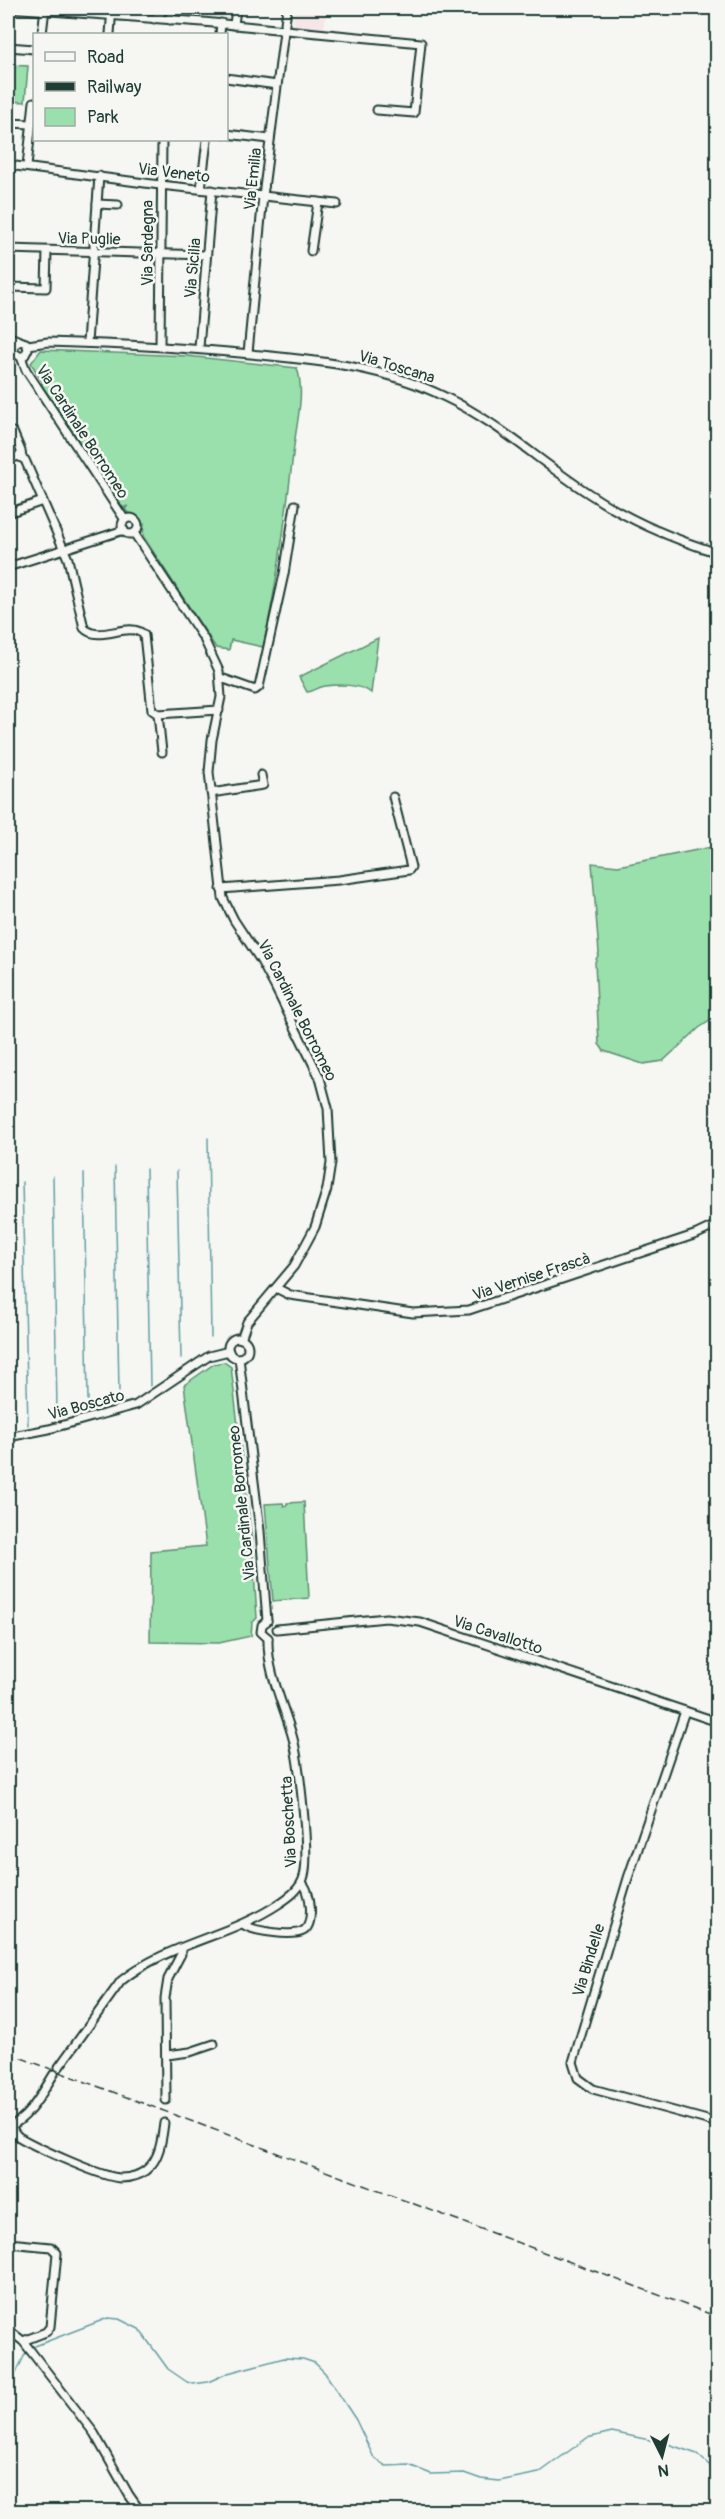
<svg xmlns="http://www.w3.org/2000/svg" width="725" height="2519" viewBox="0 0 725 2519" font-family="Pangolin,sans-serif">
	<style>
		.built { fill: #f7e6e9 }
		.green { fill: #9ae0ad; stroke: #5c8e70; stroke-width: 1.5 }
		.lines { fill: none; stroke-linecap: round; stroke-linejoin: round }
		.stream { stroke: #639ea4; stroke-width: 1.5 }
		.minor-casing { stroke: #1f3d34; stroke-width: 11 }
		.minor { stroke: #f6f6f2; stroke-width: 7 }
		.rail { stroke: #1f3d34; stroke-width: 1.5; stroke-dasharray: 9 4.5; stroke-linecap: butt }
		.labels { text-anchor: middle; stroke-width: 5; stroke-linejoin: round; paint-order: stroke }
		.street-label { font-size: 16px; fill: #1f3d34; stroke: #f6f6f2 }
	</style>
	<rect width="100%" height="100%" fill="#f6f6f2"/>
	<filter id="ink" filterUnits="userSpaceOnUse"><feTurbulence type="fractalNoise" baseFrequency=".0167" numOctaves="2"/><feDisplacementMap in="SourceGraphic" scale="12" xChannelSelector="R" yChannelSelector="G"/><feConvolveMatrix kernelMatrix="1 2 1 2 8 2 1 2 1" color-interpolation-filters="sRGB"/></filter>
	<g filter="url(#ink)">
		<polygon class="built" points="294,8 327,8 324,31 293,29"/>
		<g class="green">
			<polygon points="8,65 28,66 25,102 8,101"/>
			<path d="M 41,350 L 187,356 L 297,368 C 305,392 297,421 294,446 C 286,514 278,581 263,647 L 231,640 L 229,650 L 216,648 L 143,536 L 144,524 L 142,524 L 137,516 L 128,513 L 125,509 L 128,506 L 123,508 L 41,384 L 43,383 L 31,363 Z"/>
			<path d="M 378,638 L 371,693 C 360,684 338,684 325,686 C 318,687 313,692 307,692 L 299,677 Z"/>
			<polygon points="717,846 717,1016 699,1028 663,1061 643,1064 604,1051 599,1044 595,962 599,953 592,863 618,866"/>
			<polygon points="224,1362 231,1367 252,1542 257,1618 252,1623 251,1636 219,1643 150,1642 151,1551 206,1546 184,1385 214,1364"/>
			<polygon points="304,1502 309,1598 273,1601 265,1504 283,1503 284,1506 287,1505 287,1503"/>
		</g>
		<g class="lines">
			<g class="stream">
				<polyline points="208,1138 211,1337"/>
				<polyline points="115,1167 119,1392"/>
				<polyline points="146,1169 150,1386"/>
				<polyline points="177,1171 181,1358"/>
				<polyline points="84,1173 88,1401"/>
				<polyline points="53,1176 57,1410"/>
				<polyline points="22,1182 28,1425"/>
				<polyline points="35,2346 108,2318 119,2319 139,2329 168,2369 187,2382 193,2384 208,2382 228,2373 284,2358 303,2359 315,2363 325,2373 356,2420 374,2458 386,2466 409,2465 431,2474 464,2473 481,2479 499,2481 539,2473 587,2438 612,2432 668,2444 697,2454 718,2473"/>
				<polyline points="8,2390 26,2352"/>
				<polyline points="8,2447 8,2457"/>
			</g>
			<g class="minor-casing">
				<g id="minor">
					<polyline points="8,8 203,22 421,43 414,113 377,110"/>
					<polyline points="154,19 166,8"/>
					<polyline points="170,20 171,8"/>
					<polyline points="234,25 236,8"/>
					<polyline points="42,34 45,8"/>
					<polyline points="110,34 112,8"/>
					<polyline points="220,34 221,23"/>
					<polyline points="8,47 34,49"/>
					<polyline points="226,78 277,85"/>
					<polyline points="8,123 32,124"/>
					<polyline points="226,134 270,139"/>
					<polyline points="8,165 160,185 337,204"/>
					<polyline points="27,166 34,102"/>
					<polyline points="201,189 207,140"/>
					<polyline points="97,204 118,205"/>
					<polyline points="8,249 206,255"/>
					<polyline points="311,251 318,202"/>
					<polyline points="8,287 46,288 47,251"/>
					<polyline points="8,336 20,341"/>
					<polyline points="87,343 99,176"/>
					<path d="M 28,345 L 48,342 C 119,344 190,348 261,355 C 325,361 387,368 445,397 C 498,422 540,462 588,493 C 628,520 670,538 715,552"/>
					<polyline points="160,346 162,140"/>
					<polyline points="199,348 212,190"/>
					<polyline points="248,353 263,196 287,8"/>
					<polyline points="21,357 25,355 28,349 26,343 20,341 14,345 13,352 21,357 26,370 125,520"/>
					<polyline points="13,432 21,451 22,458"/>
					<path d="M 8,460 L 18,456 L 25,460 L 68,559 L 84,628 C 99,644 129,620 144,635 L 152,710 L 158,714 L 219,710"/>
					<polyline points="8,513 43,501"/>
					<circle cx="130" cy="526" r="8"/>
					<polyline points="134,533 204,639 219,671 221,697 212,740 209,772 223,898 234,920 261,961 275,987 320,1078 328,1108 331,1163 327,1189 315,1227 294,1266 247,1322 241,1339"/>
					<polyline points="718,548 714,556 718,563"/>
					<polyline points="8,567 124,530"/>
					<polyline points="221,678 255,690 259,687 284,574 295,505"/>
					<polyline points="158,714 162,752"/>
					<polyline points="211,793 263,785 261,775"/>
					<polyline points="221,889 339,880 409,870 411,867 393,797"/>
					<polyline points="276,1288 290,1295 413,1313 469,1310 697,1234 718,1224"/>
					<circle cx="238" cy="1348" r="10"/>
					<polyline points="239,1358 260,1531 267,1621"/>
					<polyline points="8,1437 49,1429 136,1405 209,1356 229,1351"/>
					<polyline points="267,1621 262,1625 261,1632 268,1638"/>
					<polyline points="277,1629 386,1618 420,1622 718,1722"/>
					<polyline points="685,1711 628,1878 573,2062 578,2078 593,2089 718,2123"/>
					<path d="M 243,1924 C 251,1931 293,1937 303,1931 C 315,1925 311,1890 302,1883"/>
					<polyline points="167,2055 190,2052 214,2044"/>
					<path d="M 59,2067 L 121,1981 C 166,1944 228,1937 277,1905 C 288,1898 301,1889 304,1876 C 310,1855 299,1758 292,1735 C 283,1703 267,1672 268,1638"/>
					<polyline points="166,2100 165,1998 168,1979 181,1954 181,1949"/>
					<path d="M 11,2126 C 13,2130 15,2134 19,2137 C 36,2147 103,2178 121,2178 C 130,2178 141,2175 147,2169 C 160,2159 162,2138 164,2123"/>
					<path d="M 8,2127 C 29,2119 42,2093 54,2074"/>
					<polyline points="8,2243 51,2247 57,2253 50,2327 46,2332 23,2341"/>
					<polyline points="8,2330 23,2341 94,2433 129,2495 141,2512"/>
				</g>
			</g>
			<use href="#minor" class="minor"/>
			<polyline class="rail" points="8,2053 718,2317"/>
		</g>
	</g>
	<g class="labels">
		<g class="street-label">
			<text transform="translate(174 172) rotate(7)" y="6">Via Veneto</text>
			<text transform="translate(252 179) rotate(-84)" y="6">Via Emilia</text>
			<text transform="translate(89 238) rotate(1)" y="6">Via Puglie</text>
			<text transform="translate(147 243) rotate(-90)" y="6">Via Sardegna</text>
			<text transform="translate(192 268) rotate(-85)" y="6">Via Sicilia</text>
			<text transform="translate(397 366) rotate(17)" y="6">Via Toscana</text>
			<text transform="translate(83 431) rotate(57)" y="6">Via Cardinale Borromeo</text>
			<text transform="translate(298 1010) rotate(63)" y="6">Via Cardinale Borromeo</text>
			<text transform="translate(531 1276) rotate(-18)" y="6">Via Vernise Frascà</text>
			<text transform="translate(86 1404) rotate(-15)" y="6">Via Boscato</text>
			<text transform="translate(241 1503) rotate(-96)" y="6">Via Cardinale Borromeo</text>
			<text transform="translate(498 1634) rotate(18)" y="6">Via Cavallotto</text>
			<text transform="translate(288 1822) rotate(-93)" y="6">Via Boschetta</text>
			<text transform="translate(588 1960) rotate(-73)" y="6">Via Bindelle</text>
		</g>
	</g>
	<rect width="725" height="2519" fill="none" stroke="#f6f6f2" stroke-width="30"/>
	<rect x="15" y="15" width="695" height="2489" fill="none" stroke="#1f3d34" stroke-width="2" filter="url(#ink)"/>
	<rect x="33" y="33" width="195" height="108" fill="#f6f6f2" stroke="#a0aca6" stroke-width="1.5"/>
	<rect x="45" y="52" width="30" height="9" fill="#f6f6f2" stroke="#a0aca6" stroke-width="1.5"/>
	<text x="87" y="63" font-size="18" fill="#1f3d34">Road</text>
	<rect x="45" y="82" width="30" height="9" fill="#1f3d34" stroke="#a0aca6" stroke-width="1.5"/>
	<text x="87" y="93" font-size="18" fill="#1f3d34">Railway</text>
	<rect x="45" y="108" width="30" height="18" fill="#9ae0ad" stroke="#a0aca6" stroke-width="1.5"/>
	<text x="87" y="123" font-size="18" fill="#1f3d34">Park</text>
	<g transform="translate(662 2456) rotate(174)" stroke="#f6f6f2" stroke-width="4.5" paint-order="stroke">
	<path d="M0-4.5L10 22L0 15L-10 22Z" fill="#1f3d34"/>
	<text y="-9" font-size="16" font-weight="bold" text-anchor="middle" fill="#1f3d34">N</text>
	</g>
</svg>
